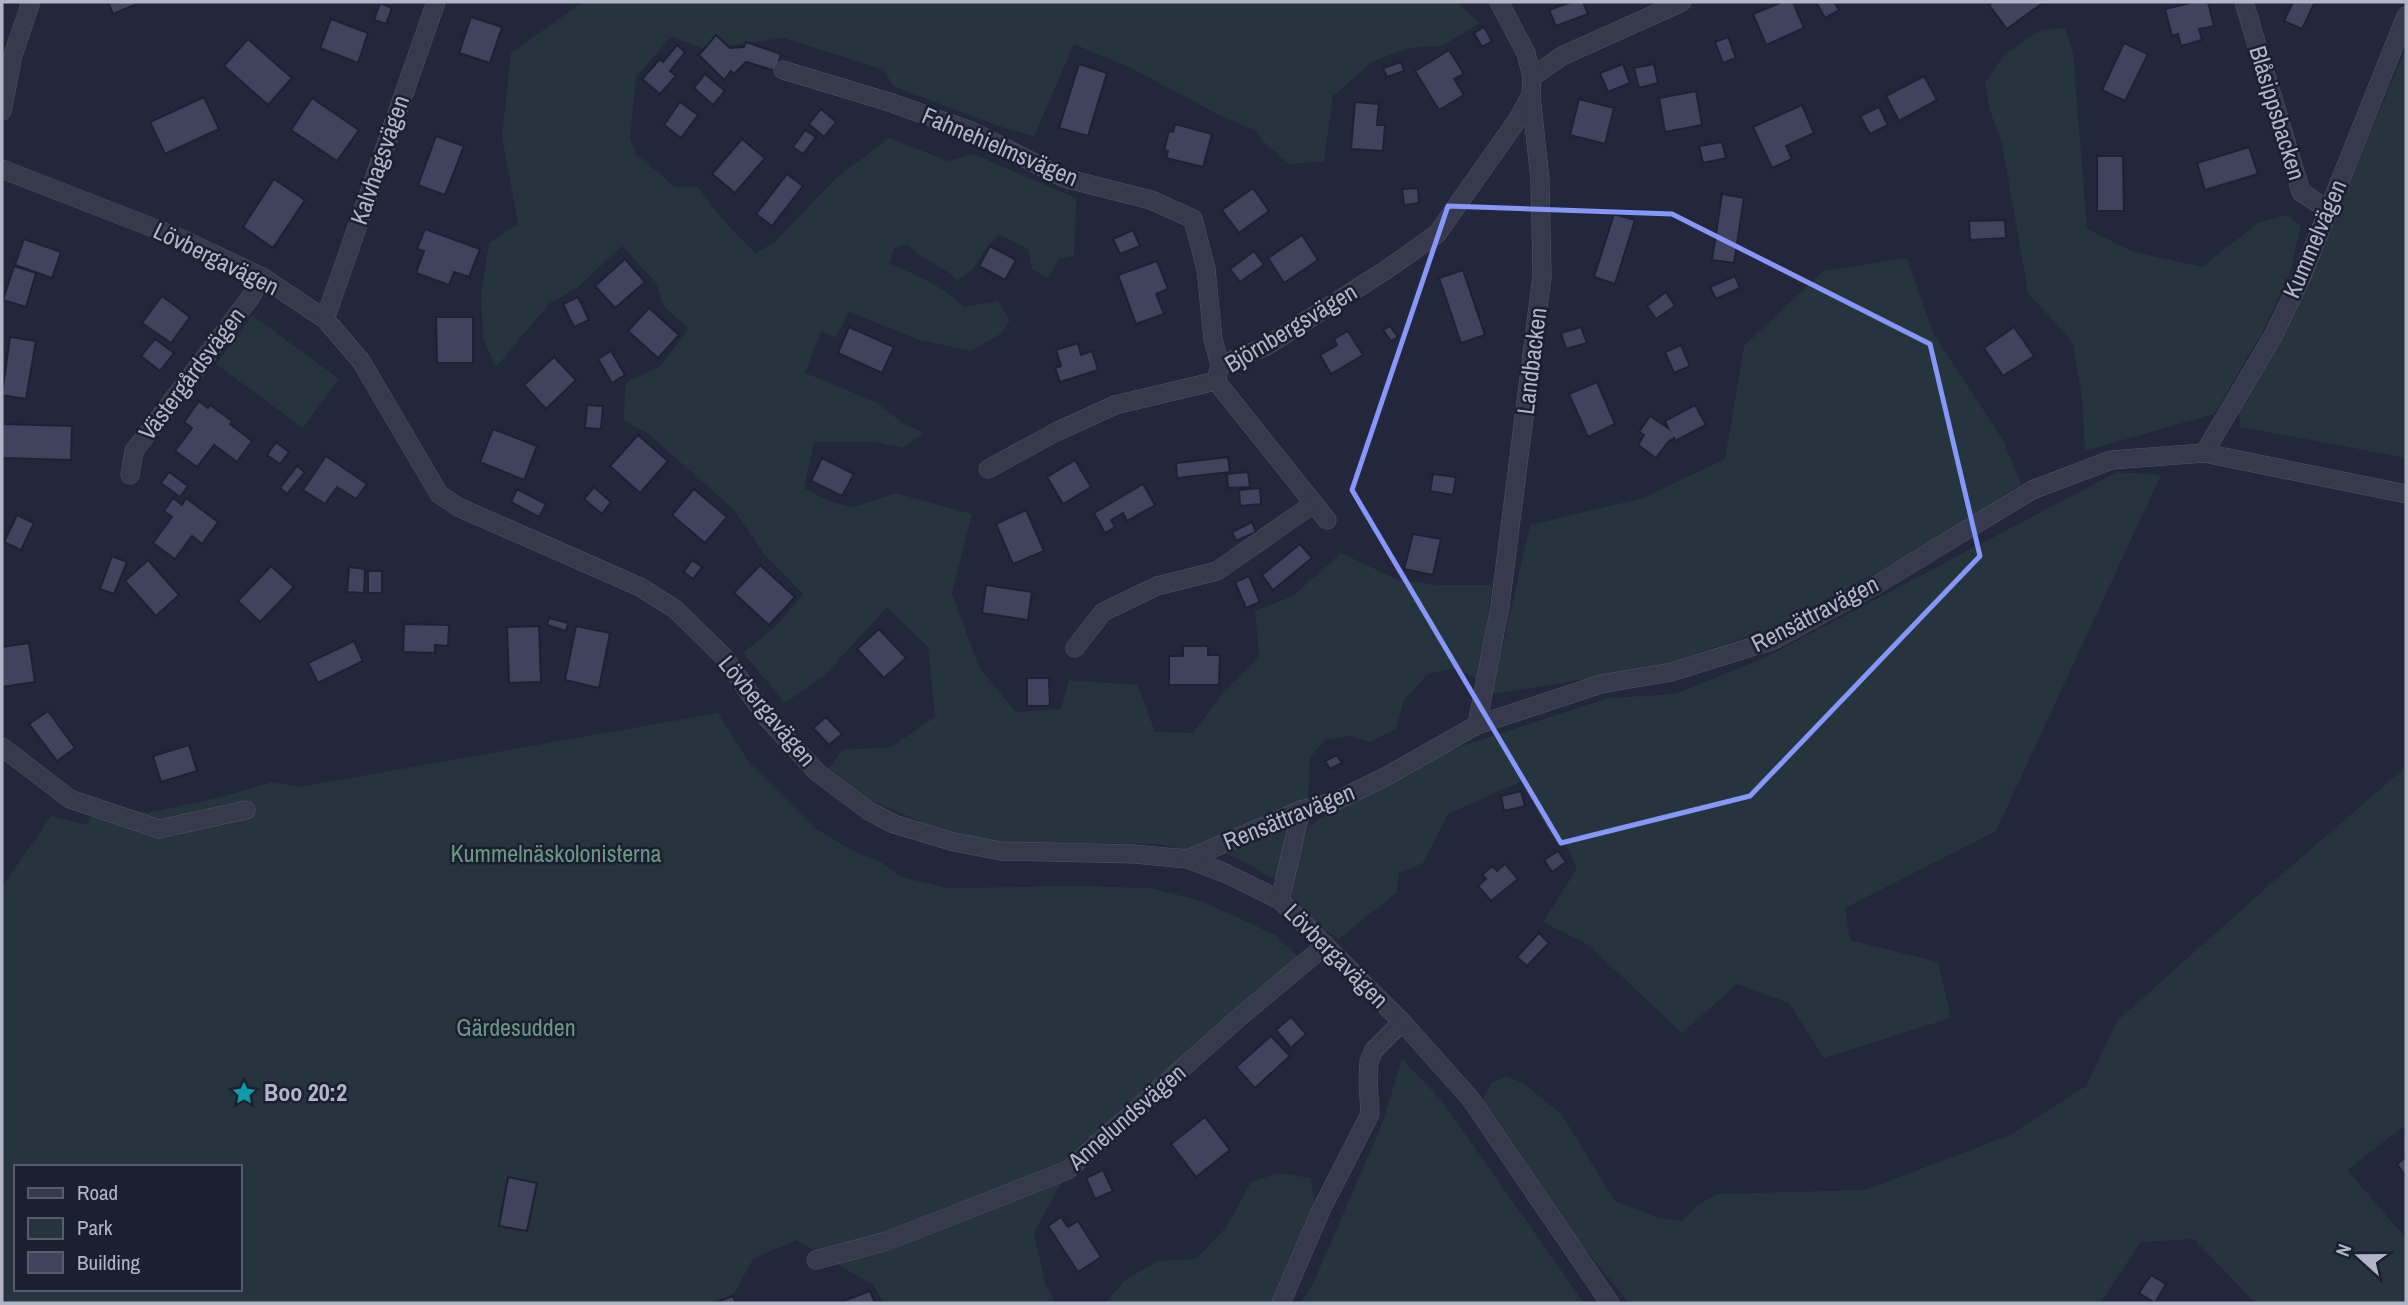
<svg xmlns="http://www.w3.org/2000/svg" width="2408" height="1305" viewBox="0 0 2408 1305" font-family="'Archivo Narrow',sans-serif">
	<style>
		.green { fill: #25343d; fill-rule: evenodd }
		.building { fill: #3f435d; stroke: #1e2133; stroke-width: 2 }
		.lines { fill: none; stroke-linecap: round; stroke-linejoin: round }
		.minor-casing { stroke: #525567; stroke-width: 19 }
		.minor { stroke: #373a4d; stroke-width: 18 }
		.marked { fill: none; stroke: #8796f9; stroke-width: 5; stroke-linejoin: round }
		.labels { text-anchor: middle; stroke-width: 5; stroke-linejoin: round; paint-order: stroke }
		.street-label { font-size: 24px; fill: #b2b5c8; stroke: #1c1f31 }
		.park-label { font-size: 24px; fill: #699980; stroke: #1c1f31 }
		.poi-label { font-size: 24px; font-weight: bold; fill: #b2b5c8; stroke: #1c1f31; text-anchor: start }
	</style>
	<rect width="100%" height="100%" fill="#23273c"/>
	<g class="green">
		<path d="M 589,2 L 1456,2 L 1480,23 L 1442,46 L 1408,48 L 1372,62 L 1333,96 L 1324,161 L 1289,164 L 1264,142 L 1256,131 L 1219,115 L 1135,70 L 1074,44 L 1034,136 L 1007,129 L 895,87 L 882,69 L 783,38 L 704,49 L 671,37 L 636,77 L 630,139 L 636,154 L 675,187 L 697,186 L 723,220 L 755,253 L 774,243 L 835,179 L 889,138 L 948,161 L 973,154 L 1076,198 L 1074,256 L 1059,259 L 1048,278 L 1032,269 L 1028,249 L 1000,235 L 990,243 L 972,270 L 957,280 C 942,264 921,261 907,244 L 894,248 L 889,264 C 918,275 941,285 964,307 L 998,301 L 1010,320 L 1002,333 L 971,351 L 919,340 L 849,312 L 836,338 L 821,331 L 805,373 L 876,402 L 901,422 L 924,433 L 903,448 L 875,442 L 814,442 L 804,488 L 831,502 L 854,507 L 896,493 L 972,514 L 952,593 L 979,667 L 1016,712 L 1061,709 L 1069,680 L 1138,685 L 1155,732 L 1193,733 L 1223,692 L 1259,657 L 1255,611 L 1293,596 L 1341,553 L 1398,580 L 1440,585 L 1492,585 L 1479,681 L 1457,668 L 1428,674 L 1404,700 L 1396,729 L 1370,742 L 1348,736 L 1326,740 L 1310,757 L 1308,798 L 1254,826 L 1186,850 L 1160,844 L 1084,843 L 1007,846 L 926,824 L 868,799 L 825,772 L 843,750 L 891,747 L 935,717 L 928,647 L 887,607 L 825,675 L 785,703 L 743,653 L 775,627 L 803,594 L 764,554 L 734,510 L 650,435 L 623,420 L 626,382 L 659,367 L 689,329 L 664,307 L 656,283 L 622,246 L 577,288 L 550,303 L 496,367 L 483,338 L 481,297 L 489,243 L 518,224 L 502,136 L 511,53 L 577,6 Z"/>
		<polygon points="2065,28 2073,53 2087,229 2131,251 2202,267 2258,223 2287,215 2301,226 2290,273 2262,333 2214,414 2085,451 2082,398 2073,343 2028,293 2002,143 1990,111 1985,82 2005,54 2040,30"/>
		<polygon points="2406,48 2406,458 2240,427 2238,404 2307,282"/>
		<polygon points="1907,258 1934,335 2003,440 2021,484 1926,546 1771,629 1678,660 1606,676 1492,694 1530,525 1643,498 1725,459 1744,346 1823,271"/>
		<polygon points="252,315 339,379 303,428 216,364"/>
		<polygon points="2117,472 2161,475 1996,831 1845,908 1850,940 1938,962 1951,1018 1824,1058 1789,1003 1737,984 1682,1033 1587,944 1543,922 1577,869 1565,842 1550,834 1522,781 1448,814 1423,863 1399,873 1397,892 1339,939 1307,920 1290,892 1298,857 1309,826 1345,803 1459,747 1608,698 1675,694 1764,658"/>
		<path d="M 718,713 L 748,761 L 815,828 L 857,853 L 881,862 L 901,877 L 949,888 L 1077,886 L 1150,888 L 1202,901 L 1275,935 L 1302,960 L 1068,1170 L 1034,1233 L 1045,1283 L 1055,1303 L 884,1303 L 873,1285 L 796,1240 L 753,1259 L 733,1296 L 714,1303 L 2,1303 L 2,887 L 51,816 L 88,825 L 96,800 L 146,813 L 222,797 L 272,782 L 299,787 ZM 16,1167 L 240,1167 L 240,1289 L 16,1289 Z"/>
		<polygon points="2406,767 2406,1125 2347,1170 2406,1238 2406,1303 2255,1303 2194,1239 2141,1242 2100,1303 1629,1303 1573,1234 1483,1101 1490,1084 1506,1076 1523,1083 1562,1115 1615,1201 1659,1218 1682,1221 1699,1204 1718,1194 1865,1190 2010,1135 2086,1086 2117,1021 2275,880"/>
		<polygon points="1286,824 1281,866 1275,879 1221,850"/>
		<polygon points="1402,1059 1442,1101 1584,1303 1300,1303 1313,1284 1383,1121"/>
		<polygon points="1277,1173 1311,1178 1314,1202 1271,1303 1105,1303 1125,1280 1158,1261 1196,1259 1227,1226 1251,1182"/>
	</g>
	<g class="building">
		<polygon points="108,2 142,2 113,14"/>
		<polygon points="1571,2 1583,2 1588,14 1556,26 1549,10"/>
		<polygon points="1782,2 1793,2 1804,28 1766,45 1753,14"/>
		<polygon points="1816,2 1834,2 1839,10 1825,18"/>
		<polygon points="1993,2 2044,2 2007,29 1989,5"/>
		<polygon points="2194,2 2208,2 2214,26 2199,29 2202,40 2181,46 2178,34 2172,36 2165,9"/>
		<polygon points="2293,2 2315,2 2302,29 2284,21"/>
		<polygon points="380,3 392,8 386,24 374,20"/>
		<polygon points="471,17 502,27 490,63 459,53"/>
		<polygon points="331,19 368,33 358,63 320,48"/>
		<polygon points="1484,27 1492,41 1482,47 1474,33"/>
		<polygon points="716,35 730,48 744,47 746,42 781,54 776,71 746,62 734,74 731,71 724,80 699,55"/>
		<polygon points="1728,37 1736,58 1723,63 1715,42"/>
		<polygon points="248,39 292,78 268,105 224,66"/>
		<polygon points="2124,43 2148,54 2125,101 2102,90"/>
		<polygon points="677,45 685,52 670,71 676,76 660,94 642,79 660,59 663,62"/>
		<polygon points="1449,50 1464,74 1454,79 1464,95 1439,110 1415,71"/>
		<polygon points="1401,62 1404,71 1387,77 1383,68"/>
		<polygon points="1079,64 1107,73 1088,136 1059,128"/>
		<polygon points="1623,64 1630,83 1608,92 1600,73"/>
		<polygon points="1654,64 1658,83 1639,88 1634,68"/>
		<polygon points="705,74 725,91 713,105 694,88"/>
		<polygon points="1924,76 1937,100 1899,121 1886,96"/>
		<polygon points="1696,91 1702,125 1665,132 1659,98"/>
		<polygon points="204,97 219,129 165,154 150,122"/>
		<polygon points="312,98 359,130 337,161 291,130"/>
		<polygon points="1579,99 1614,108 1605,144 1570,135"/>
		<polygon points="680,102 698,115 681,138 664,125"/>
		<polygon points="1355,102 1379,104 1377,125 1385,125 1383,151 1351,149"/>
		<polygon points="1802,105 1814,133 1786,146 1792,159 1772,168 1753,127"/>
		<polygon points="1879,107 1888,125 1870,134 1860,116"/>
		<polygon points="821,109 836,122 824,137 809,124"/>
		<polygon points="1175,124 1212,134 1203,167 1166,158 1168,151 1164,150 1169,131 1173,132"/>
		<polygon points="805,130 816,137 803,154 793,147"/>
		<polygon points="436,136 464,146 445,195 418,185"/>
		<polygon points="742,139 765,158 735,193 712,174"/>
		<polygon points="1722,142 1726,158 1703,163 1699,146"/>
		<polygon points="2249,147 2258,174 2205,190 2197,163"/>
		<polygon points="2097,156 2123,156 2124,211 2097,211"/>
		<polygon points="787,174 803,186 772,226 756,214"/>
		<polygon points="274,179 305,200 273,248 243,227"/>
		<polygon points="1253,188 1269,211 1239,233 1222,210"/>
		<polygon points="1418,188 1419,203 1404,205 1402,189"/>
		<polygon points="1722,194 1744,198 1734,263 1712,260"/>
		<polygon points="1614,214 1635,220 1615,284 1594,277"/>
		<polygon points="2005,220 2006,238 1970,240 1969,221"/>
		<polygon points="425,229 480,249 469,277 454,272 449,285 416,273 424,251 417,249"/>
		<polygon points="1133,230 1140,246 1120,254 1113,239"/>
		<polygon points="1302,235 1318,260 1284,283 1268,258"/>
		<polygon points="24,239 61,252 52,278 15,265"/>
		<polygon points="990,246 1016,260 1005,280 979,266"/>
		<polygon points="1254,251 1264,265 1240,282 1230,269"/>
		<polygon points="625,259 645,282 615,308 595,286"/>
		<polygon points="1157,261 1168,289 1156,294 1164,314 1136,324 1118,275"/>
		<polygon points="14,266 36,273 26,307 3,300"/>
		<polygon points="1463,270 1485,335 1461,343 1439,278"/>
		<polygon points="1735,276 1740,288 1716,299 1710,287"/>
		<polygon points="1666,292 1675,306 1656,319 1647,306"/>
		<polygon points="162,296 190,317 171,343 142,323"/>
		<polygon points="578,297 589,320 574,327 563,304"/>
		<polygon points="649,308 679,335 658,358 628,331"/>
		<polygon points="436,317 473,317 473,363 437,363"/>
		<polygon points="1390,326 1398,337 1391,341 1383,330"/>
		<polygon points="849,327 894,347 882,373 838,353"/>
		<polygon points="1581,327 1587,343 1566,349 1561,333"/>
		<polygon points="2014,327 2034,356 2003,376 1984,348"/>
		<polygon points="1348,331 1363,355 1331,374 1320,355 1337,345 1334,339"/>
		<polygon points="10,337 36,341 26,399 2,395"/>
		<polygon points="155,339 174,353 160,371 141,356"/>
		<polygon points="1078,343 1081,355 1092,351 1098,370 1060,382 1055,368 1061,366 1056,350"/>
		<polygon points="1681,345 1690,366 1674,373 1665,352"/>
		<polygon points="611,351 625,375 612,383 598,359"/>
		<polygon points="554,357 576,380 546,409 524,385"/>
		<polygon points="1597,382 1615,424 1588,437 1569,394"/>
		<polygon points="199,401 208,408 210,405 232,421 230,424 252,441 237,462 214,445 197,467 175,451 192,428 184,422"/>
		<polygon points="587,405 603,406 601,429 585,428"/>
		<polygon points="1695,405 1706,425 1675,441 1674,438 1668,442 1656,458 1638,445 1644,435 1639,432 1650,416 1668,428 1665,421"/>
		<polygon points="2,424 72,426 71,460 2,458"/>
		<polygon points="493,429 537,446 524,480 480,462"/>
		<polygon points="638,435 668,461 640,493 610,466"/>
		<polygon points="276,442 289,452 280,464 267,455"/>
		<polygon points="326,456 367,484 356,499 337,487 325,504 303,490"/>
		<polygon points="1228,457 1230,472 1177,478 1176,463"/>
		<polygon points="822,458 854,474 842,496 811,481"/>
		<polygon points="1075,460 1091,487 1063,504 1047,477"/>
		<polygon points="297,466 305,472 287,494 280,488"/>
		<polygon points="169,472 188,486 180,497 161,483"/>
		<polygon points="1248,472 1250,487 1228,488 1227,474"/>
		<polygon points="1433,474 1456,477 1453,495 1430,491"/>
		<polygon points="1143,484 1155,505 1127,521 1123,513 1111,520 1115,527 1105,533 1094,513"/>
		<polygon points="594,487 611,502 602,514 584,499"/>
		<polygon points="1260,488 1261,504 1240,506 1239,490"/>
		<polygon points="517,489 546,504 539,517 511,502"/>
		<polygon points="694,489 727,517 705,543 672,515"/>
		<polygon points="173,498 182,505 186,498 218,522 202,544 192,536 175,559 153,543 172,517 164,511"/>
		<polygon points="1026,510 1044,551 1013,564 996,524"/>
		<polygon points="17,515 34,523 21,550 4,542"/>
		<polygon points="1252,522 1256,532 1236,541 1232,532"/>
		<polygon points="1413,534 1441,539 1433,575 1404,569"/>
		<polygon points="1300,544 1312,558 1273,590 1262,575"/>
		<polygon points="112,556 127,562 114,594 100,589"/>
		<polygon points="148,560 179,595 156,616 125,581"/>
		<polygon points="692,560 702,567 693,579 684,572"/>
		<polygon points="760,565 795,597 769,625 734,593"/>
		<polygon points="271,566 294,587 260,622 238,601"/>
		<polygon points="349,567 365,569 364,593 347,592"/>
		<rect x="368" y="571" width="14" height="22"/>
		<polygon points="1249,576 1260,602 1246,608 1235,582"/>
		<polygon points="986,585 1032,592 1028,620 982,613"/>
		<polygon points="549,618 568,623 566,631 547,625"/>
		<polygon points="404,624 449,625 448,646 435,645 435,653 403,652"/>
		<polygon points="539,626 541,682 509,683 507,627"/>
		<polygon points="576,626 610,633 599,688 565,680"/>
		<polygon points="879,629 906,658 884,678 857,649"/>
		<polygon points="354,641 363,661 318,683 308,663"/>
		<polygon points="29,643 35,682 2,687 2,647"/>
		<polygon points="1183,646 1208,646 1208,655 1220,655 1219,685 1169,685 1169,656 1183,656"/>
		<polygon points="1027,678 1049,678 1050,706 1027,706"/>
		<polygon points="48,711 75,748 57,761 29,724"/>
		<polygon points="826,717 842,734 829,745 813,728"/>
		<polygon points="189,745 197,771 161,782 153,756"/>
		<polygon points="1337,755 1342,763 1330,769 1325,761"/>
		<polygon points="1521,791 1525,806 1504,811 1501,796"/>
		<polygon points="1558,851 1566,862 1552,872 1544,860"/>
		<polygon points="1505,864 1518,879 1491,901 1478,886 1486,879 1482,875 1492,866 1497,871"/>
		<polygon points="1539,933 1549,943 1527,966 1517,957"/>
		<polygon points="1291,1017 1306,1034 1291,1048 1276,1030"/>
		<polygon points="1271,1036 1290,1056 1255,1088 1236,1067"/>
		<polygon points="1205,1117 1230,1150 1196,1177 1171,1144"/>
		<polygon points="2406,1157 2406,1177 2397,1164"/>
		<polygon points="1103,1170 1113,1191 1095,1199 1086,1178"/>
		<polygon points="508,1177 537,1183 527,1231 499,1226"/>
		<polygon points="1061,1217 1068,1227 1078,1221 1101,1257 1078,1272 1048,1226"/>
		<polygon points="2151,1275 2166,1284 2155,1303 2139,1293"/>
		<polygon points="870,1291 875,1303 838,1303"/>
		<polygon points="733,1296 736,1303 714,1303"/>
	</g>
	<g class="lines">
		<g class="minor-casing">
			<g id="minor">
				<polyline points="2244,2 2301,192 2328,210"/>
				<polyline points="783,70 889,102 971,131 1064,178 1151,200 1193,219 1206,269 1213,339 1220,365 1216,381 1115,405 1056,432 988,469"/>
				<polyline points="1532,77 1562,56 1682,2"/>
				<polyline points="2,111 13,55 31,2"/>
				<polyline points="2,169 182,239 262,277 325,319 361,361 439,494 458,507 640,587 675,609 724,657 767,718 818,773 869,811 894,824 954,842 1001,851 1134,854 1188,859 1225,873 1280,900 1402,1022 1470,1098 1610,1303"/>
				<polyline points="325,319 436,2"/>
				<polyline points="1220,365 1265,347 1386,270 1437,234 1518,119 1531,95"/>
				<polyline points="1216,381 1327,520"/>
				<polyline points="2204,453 2273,336 2302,276 2406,16"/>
				<polyline points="130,475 134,451 250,298 262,277"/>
				<polyline points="1075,648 1103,612 1157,586 1217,571 1313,504"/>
				<polyline points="1477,725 1500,606 1542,276 1540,180 1531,95 1532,77 1526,53 1499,2"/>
				<polyline points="2,747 70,799 159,829 246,810"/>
				<polyline points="1188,859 1301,810 1336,801 1385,777 1477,725 1601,684 1671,672 1774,640 1876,585 2032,490 2111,460 2204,453 2406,494"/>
				<polyline points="1280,900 1301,810"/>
				<polyline points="816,1260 887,1241 1068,1170 1242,1015 1326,945"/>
				<polyline points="1281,1303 1321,1210 1370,1114 1368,1080 1369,1062 1374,1050 1402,1022"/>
			</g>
		</g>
		<use href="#minor" class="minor"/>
	</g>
	<path class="marked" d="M 1448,206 L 1672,214 L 1930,344 L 1980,556 L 1750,796 L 1561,843 L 1352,490 Z"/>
	<defs>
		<g id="sight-bare" transform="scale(1.89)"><path d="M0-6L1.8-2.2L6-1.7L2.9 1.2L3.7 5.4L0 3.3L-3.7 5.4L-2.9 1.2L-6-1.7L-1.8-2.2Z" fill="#0f9aa8" stroke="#1c1f31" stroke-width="2.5" paint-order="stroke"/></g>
	</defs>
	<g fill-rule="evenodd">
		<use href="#sight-bare" x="244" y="1093"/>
	</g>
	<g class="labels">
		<g class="street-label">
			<text transform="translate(2277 113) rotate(73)" y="8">Blåsippsbacken</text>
			<text transform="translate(1000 147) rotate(23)" y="8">Fahnehielmsvägen</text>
			<text transform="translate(380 160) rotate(-71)" y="8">Kalvhagsvägen</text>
			<text transform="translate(2315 239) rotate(-67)" y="8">Kummelvägen</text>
			<text transform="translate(216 259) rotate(26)" y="8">Lövbergavägen</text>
			<text transform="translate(1291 328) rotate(-31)" y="8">Björnbergsvägen</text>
			<text transform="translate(1532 361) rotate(-83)" y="8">Landbacken</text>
			<text transform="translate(192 374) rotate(-53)" y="8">Västergårdsvägen</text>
			<text transform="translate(1815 614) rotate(-27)" y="8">Rensättravägen</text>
			<text transform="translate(767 711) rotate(50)" y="8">Lövbergavägen</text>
			<text transform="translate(1289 817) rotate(-22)" y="8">Rensättravägen</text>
			<text transform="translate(1336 956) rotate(45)" y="8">Lövbergavägen</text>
			<text transform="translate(1127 1117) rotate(-41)" y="8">Annelundsvägen</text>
		</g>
		<g class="park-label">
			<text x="556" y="862">Kummelnäskolonisterna</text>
			<text x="516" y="1036">Gärdesudden</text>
		</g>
		<g class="poi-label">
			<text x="264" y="1101">Boo 20:2</text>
		</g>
	</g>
	<rect width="2408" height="1305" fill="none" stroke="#b2b5c8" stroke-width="7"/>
	<rect x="14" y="1165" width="228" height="126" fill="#1c1f31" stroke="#585b6d" stroke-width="2"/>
	<rect x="28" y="1188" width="35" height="10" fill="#373a4d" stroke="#585b6d" stroke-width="2"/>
	<text x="77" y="1200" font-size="21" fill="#b2b5c8">Road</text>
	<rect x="28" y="1218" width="35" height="21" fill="#25343d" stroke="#585b6d" stroke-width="2"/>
	<text x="77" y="1235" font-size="21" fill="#b2b5c8">Park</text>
	<rect x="28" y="1252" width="35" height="21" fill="#3f435d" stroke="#585b6d" stroke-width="2"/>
	<text x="77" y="1270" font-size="21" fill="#b2b5c8">Building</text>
	<g transform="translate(2359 1256) rotate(291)" stroke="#1c1f31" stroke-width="5" paint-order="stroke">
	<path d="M0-5L12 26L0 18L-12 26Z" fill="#b2b5c8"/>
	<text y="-10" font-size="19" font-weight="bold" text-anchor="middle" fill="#b2b5c8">N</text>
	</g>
</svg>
